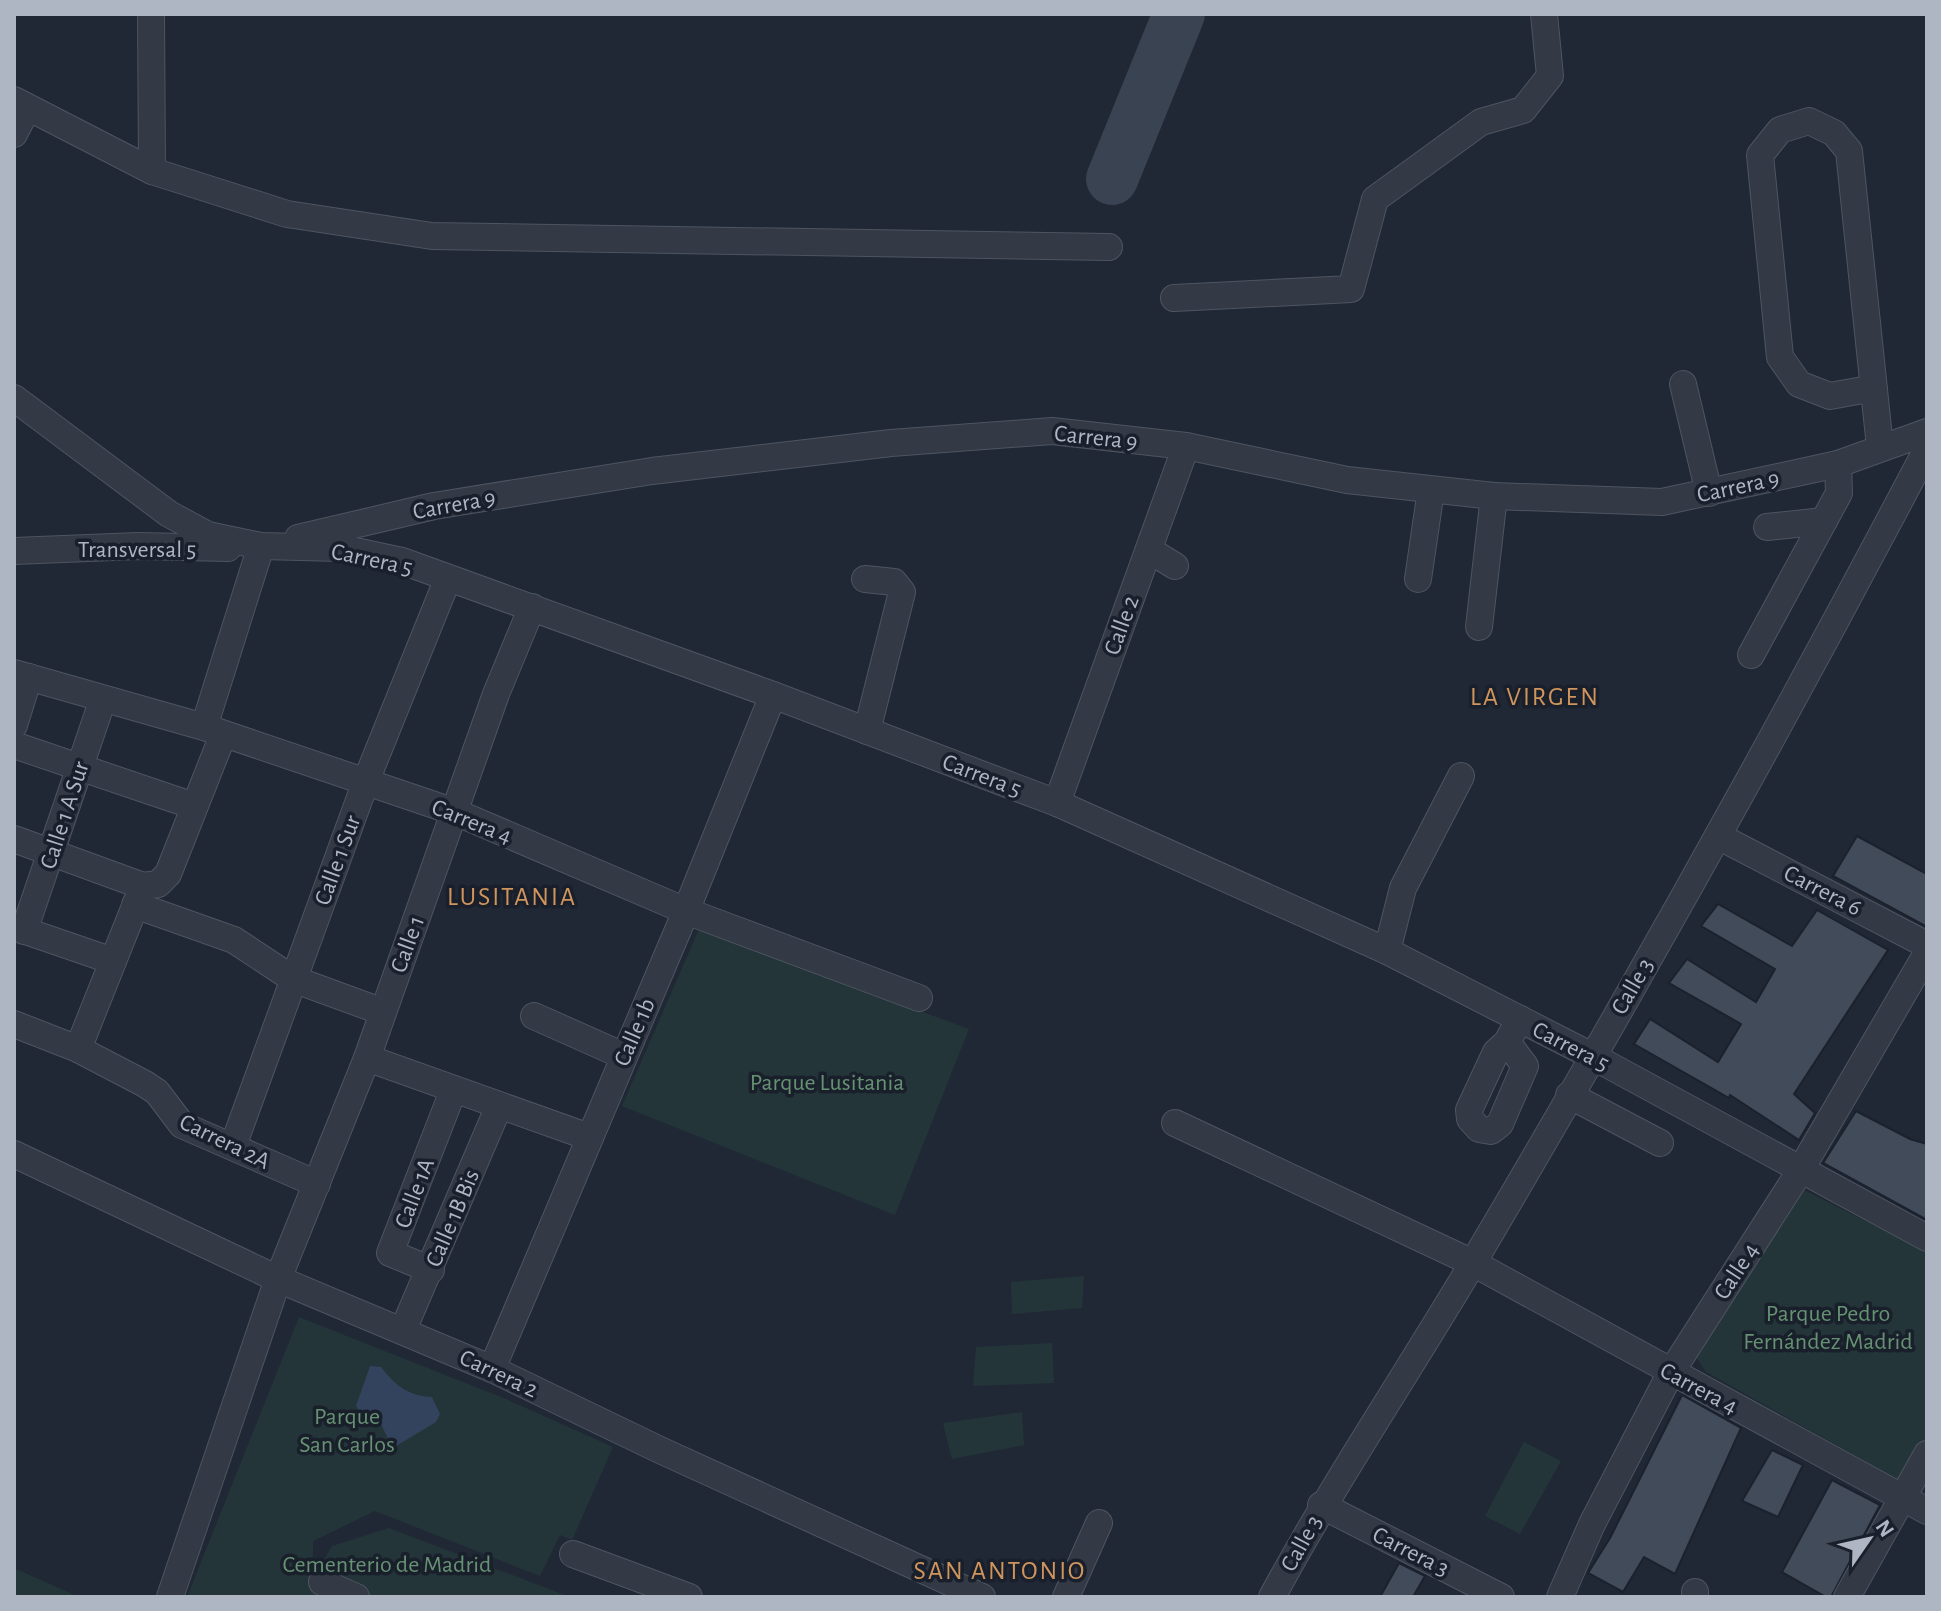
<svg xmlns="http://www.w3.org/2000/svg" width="1941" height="1611" viewBox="0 0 1941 1611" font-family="'Alegreya Sans',sans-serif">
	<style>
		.green { fill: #233538 }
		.water { fill: #34435d }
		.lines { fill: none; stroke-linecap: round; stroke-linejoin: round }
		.taxiway { stroke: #3a4352; stroke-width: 52 }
		.building { fill: #414b5a; stroke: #1b212d; stroke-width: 2 }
		.minor-casing { stroke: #4e5561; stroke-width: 28 }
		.minor { stroke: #333a46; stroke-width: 26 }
		.labels { text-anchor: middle; stroke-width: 7; stroke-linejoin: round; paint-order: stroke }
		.street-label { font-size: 24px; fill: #aeb5c3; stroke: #191f2b }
		.park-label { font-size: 24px; fill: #669273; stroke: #191f2b }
		.neighbourhood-label { font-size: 26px; letter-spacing: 2px; fill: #cf955d; stroke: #191f2b }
	</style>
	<rect width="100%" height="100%" fill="#202836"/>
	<g class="green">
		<polygon points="699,929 969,1029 895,1215 622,1106"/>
		<polygon points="1802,1189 1927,1252 1927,1436 1902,1482 1706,1372 1694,1354"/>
		<polygon points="1084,1276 1082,1308 1012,1314 1011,1282"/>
		<polygon points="299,1317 506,1399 613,1447 572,1540 560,1535 540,1576 375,1511 313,1541 313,1557 324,1560 332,1546 389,1528 570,1597 187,1597"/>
		<polygon points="1052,1343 1054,1383 973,1386 976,1347"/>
		<polygon points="1022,1412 1024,1445 952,1459 943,1423"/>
		<polygon points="1524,1442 1561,1461 1520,1534 1485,1516"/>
		<polygon points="14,1568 79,1597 14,1597"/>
	</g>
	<path class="water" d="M 370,1366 L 381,1367 C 395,1385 408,1396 432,1397 L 440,1414 L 436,1422 L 396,1446 L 389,1441 L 381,1424 L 363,1416 L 356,1406 Z"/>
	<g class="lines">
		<polyline class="taxiway" points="1112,179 1179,14"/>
	</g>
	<g class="building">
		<polygon points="1857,836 1927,874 1927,927 1833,876"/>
		<polygon points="1718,904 1792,946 1817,910 1888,950 1794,1094 1815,1113 1799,1140 1730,1095 1729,1098 1634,1044 1650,1019 1718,1062 1741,1024 1669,983 1687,959 1756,1002 1775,969 1701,926"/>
		<polygon points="1856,1111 1910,1139 1927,1144 1927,1220 1823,1163"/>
		<polygon points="1682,1395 1741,1428 1675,1574 1644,1557 1623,1592 1588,1573 1610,1538"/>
		<polygon points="1772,1450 1803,1465 1778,1517 1742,1501"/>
		<polygon points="1832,1480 1880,1505 1831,1597 1826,1597 1782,1572"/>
		<polygon points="1399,1563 1425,1576 1413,1597 1380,1597"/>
	</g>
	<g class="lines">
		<g class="minor-casing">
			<g id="minor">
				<polyline points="151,14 152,171"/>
				<polyline points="14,100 152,171 287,214 432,236 1109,247"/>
				<polyline points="14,134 27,109"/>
				<polyline points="1174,298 1351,289 1375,199 1481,122 1523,110 1550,76 1544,14"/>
				<polyline points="1683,384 1709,493"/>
				<polyline points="1874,388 1830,396 1799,384 1780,357 1760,155 1780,130 1809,121 1834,133 1849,151 1880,447"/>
				<polyline points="14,398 169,514 208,535 261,546 341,548 402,561 773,695 1057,803 1387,951 1592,1056 1927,1238"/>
				<polyline points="1767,527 1824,521"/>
				<polyline points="298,538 434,506 652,471 891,443 1052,431 1186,446 1347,480 1494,496 1662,502 1838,464 1927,432"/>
				<polyline points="1149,550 1175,566"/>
				<polyline points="14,551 138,546 228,548"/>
				<polyline points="865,579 894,582 902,592 867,731"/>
				<polyline points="1418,579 1431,490"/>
				<polyline points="1479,627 1494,496"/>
				<polyline points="1751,655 1839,493 1838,464"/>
				<polyline points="14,673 204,727 455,812 686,911 919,998"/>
				<polyline points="14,725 29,677"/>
				<polyline points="204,727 261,546"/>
				<polyline points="14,745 194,806"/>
				<polyline points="1057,803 1186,446"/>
				<polyline points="1718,836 1927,945"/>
				<polyline points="14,839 143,886"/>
				<polyline points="135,905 234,940 293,979 383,1012"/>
				<polyline points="14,927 113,961"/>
				<polyline points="24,931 103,699"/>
				<polyline points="1387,951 1403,888 1461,776"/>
				<polyline points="534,1016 624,1056"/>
				<polyline points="14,1024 78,1049 145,1084 157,1092 182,1125 317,1184"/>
				<polyline points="1507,1042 1496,1052 1469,1110 1470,1119 1479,1129 1491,1131 1500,1124 1525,1066 1507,1042 1520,1019"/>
				<polyline points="78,1049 143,886 158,884 168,874 223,735"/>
				<polyline points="367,1058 589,1137"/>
				<polyline points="1569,1095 1660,1143"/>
				<polyline points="1175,1123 1473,1263 1927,1511"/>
				<polyline points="233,1146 366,781 448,578"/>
				<polyline points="14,1154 278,1279 492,1369 660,1450 982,1597"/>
				<polyline points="431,1270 390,1253 453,1091"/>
				<polyline points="403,1330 499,1106"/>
				<polyline points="492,1369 686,911 773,695"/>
				<polyline points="1321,1505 1501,1597"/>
				<polyline points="573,1554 689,1597"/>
				<polyline points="322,1582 356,1597"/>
				<polyline points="170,1597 278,1279 367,1058 496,694 532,607"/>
				<polyline points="1066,1597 1099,1523"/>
				<path d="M 1272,1597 C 1334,1482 1407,1374 1474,1261 C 1632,994 1783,723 1927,449"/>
				<polyline points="1560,1597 1592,1524 1670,1374 1800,1171 1927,953"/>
				<polyline points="1695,1597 1695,1592"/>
				<polyline points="1847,1597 1927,1454"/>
			</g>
		</g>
		<use href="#minor" class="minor"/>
	</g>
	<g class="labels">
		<g class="street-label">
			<text transform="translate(1096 437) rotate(6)" y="8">Carrera 9</text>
			<text transform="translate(1738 486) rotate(-12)" y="8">Carrera 9</text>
			<text transform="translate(454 504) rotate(-10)" y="8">Carrera 9</text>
			<text x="137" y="557">Transversal 5</text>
			<text transform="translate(372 559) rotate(12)" y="8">Carrera 5</text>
			<text transform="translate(1121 625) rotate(-70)" y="8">Calle 2</text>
			<text transform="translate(982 775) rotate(21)" y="8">Carrera 5</text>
			<text transform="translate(64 815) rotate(-72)" y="8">Calle 1 A Sur</text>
			<text transform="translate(472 821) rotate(22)" y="8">Carrera 4</text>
			<text transform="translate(337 860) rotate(-70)" y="8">Calle 1 Sur</text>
			<text transform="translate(1823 890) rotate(27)" y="8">Carrera 6</text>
			<text transform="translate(407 944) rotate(-70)" y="8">Calle 1</text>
			<text transform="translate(1632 986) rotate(-60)" y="8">Calle 3</text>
			<text transform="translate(634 1032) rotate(-67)" y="8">Calle 1b</text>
			<text transform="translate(1571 1046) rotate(27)" y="8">Carrera 5</text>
			<text transform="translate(225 1141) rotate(26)" y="8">Carrera 2A</text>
			<text transform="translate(414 1193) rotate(-69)" y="8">Calle 1A</text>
			<text transform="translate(452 1218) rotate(-67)" y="8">Calle 1B Bis</text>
			<text transform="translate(1736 1271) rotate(-57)" y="8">Calle 4</text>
			<text transform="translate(499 1373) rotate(25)" y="8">Carrera 2</text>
			<text transform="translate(1699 1388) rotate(28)" y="8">Carrera 4</text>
			<text transform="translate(1301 1543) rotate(-61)" y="8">Calle 3</text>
			<text transform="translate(1411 1551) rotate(27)" y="8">Carrera 3</text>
		</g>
		<g class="park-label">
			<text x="827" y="1090">Parque Lusitania</text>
			<text x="1828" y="1321">Parque Pedro<tspan x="1828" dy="28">Fernández Madrid</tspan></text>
			<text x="347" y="1424">Parque<tspan x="347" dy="28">San Carlos</tspan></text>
			<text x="387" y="1572">Cementerio de Madrid</text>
		</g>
		<g class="neighbourhood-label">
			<text x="1535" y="705">LA VIRGEN</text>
			<text x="512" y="905">LUSITANIA</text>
			<text x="1000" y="1579">SAN ANTONIO</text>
		</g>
	</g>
	<rect width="1941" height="1611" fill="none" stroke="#aeb5c3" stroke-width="32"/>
	<g transform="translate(1869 1539) rotate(56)" stroke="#191f2b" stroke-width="6" paint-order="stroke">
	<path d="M0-6L14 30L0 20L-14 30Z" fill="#aeb5c3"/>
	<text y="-12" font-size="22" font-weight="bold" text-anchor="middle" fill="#aeb5c3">N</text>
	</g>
</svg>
